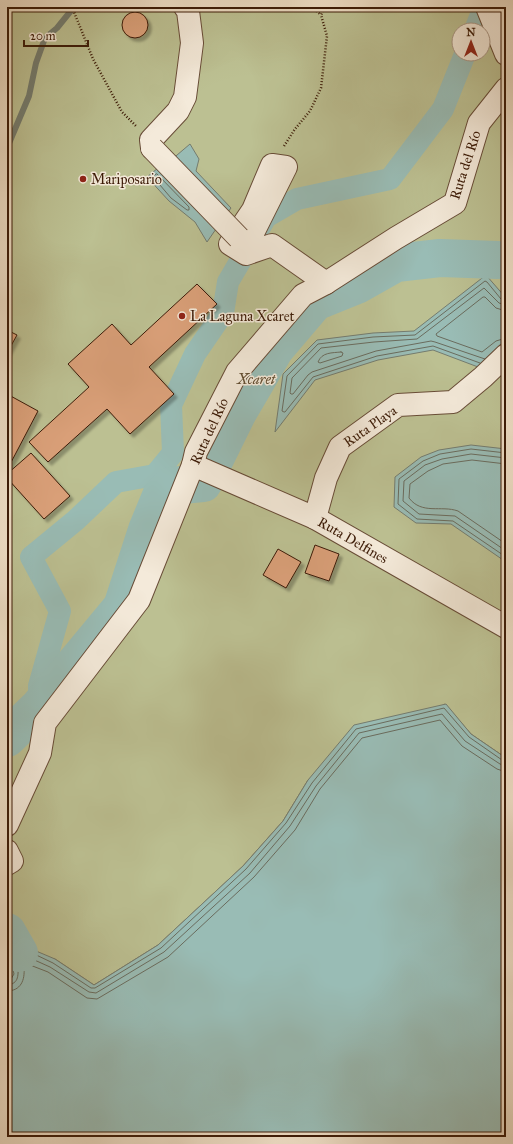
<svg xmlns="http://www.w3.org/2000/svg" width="513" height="1144" viewBox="0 0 513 1144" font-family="'IM FELL Great Primer',serif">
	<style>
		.green { fill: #bcc092; stroke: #7c6e4c; fill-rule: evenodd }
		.water { fill: #99bcb5; stroke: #747c6f }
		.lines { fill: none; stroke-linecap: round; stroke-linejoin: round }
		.shore { stroke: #6a6c5e; stroke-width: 1 }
		.stream { stroke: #747c6f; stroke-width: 6 }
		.canal { stroke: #99bcb5; stroke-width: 22 }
		.river { stroke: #99bcb5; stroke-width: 38 }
		.building { fill: #d99f78; stroke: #3c1b07; filter: url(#shadow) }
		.minor-casing { stroke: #684c37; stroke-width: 24 }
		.path { stroke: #3c1b07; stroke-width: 2.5; stroke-dasharray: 1 2; stroke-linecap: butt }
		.minor { stroke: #f4eada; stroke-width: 22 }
		.minor-bridge-casing { stroke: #684c37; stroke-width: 24; stroke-linecap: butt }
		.minor-bridge { stroke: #f4eada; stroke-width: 22 }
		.poi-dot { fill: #8f2418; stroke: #f4eada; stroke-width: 1.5 }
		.labels { text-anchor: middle; stroke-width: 3; stroke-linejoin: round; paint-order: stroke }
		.street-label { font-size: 14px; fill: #3c1b07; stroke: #f4eada }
		.poi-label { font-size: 14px; fill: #3c1b07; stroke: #f4eada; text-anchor: start }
		.park-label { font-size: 14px; font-style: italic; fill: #624d31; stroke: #f4eada }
	</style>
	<defs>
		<filter id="shadow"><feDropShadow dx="3.5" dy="3.5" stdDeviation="1" flood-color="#0004"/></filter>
	</defs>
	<rect width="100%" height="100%" fill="#eedec6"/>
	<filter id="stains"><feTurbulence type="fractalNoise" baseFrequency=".005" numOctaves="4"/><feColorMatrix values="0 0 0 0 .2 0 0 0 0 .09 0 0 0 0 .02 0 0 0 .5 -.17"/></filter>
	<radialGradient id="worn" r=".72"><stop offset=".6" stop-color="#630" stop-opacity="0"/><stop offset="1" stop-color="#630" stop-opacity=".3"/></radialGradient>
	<path class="green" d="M 7,7 L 506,7 L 506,758 L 471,734 L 445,704 L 308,780 L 283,821 L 243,866 L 158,945 L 94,985 L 55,959 L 8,959 L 10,974 L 7,980 ZM 459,30 L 483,30 L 483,54 L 459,54 Z"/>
	<g class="water">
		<polygon points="190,144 199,159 196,171 231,208 225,216 170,161"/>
		<polygon points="158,168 216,229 207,242 195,222 169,201 147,177"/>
		<polygon points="486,275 506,298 506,352 486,370 433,350 378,360 315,380 275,432 283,374 317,340 373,333 414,331"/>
		<polygon points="471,445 506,449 506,562 451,524 416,523 394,507 395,477 421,457 439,450"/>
		<polygon points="21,699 39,707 29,732 7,757 7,720"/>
		<polygon points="446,704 471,734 506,758 506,1137 7,1137 7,980 10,974 8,959 29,948 55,959 94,985 158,945 243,866 283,821 308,780 354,725"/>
	</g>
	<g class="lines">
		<g class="shore">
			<polygon points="157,174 189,207 189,210 187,210 171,198 154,178 154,176"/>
			<polyline points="506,311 496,308 485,297 483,297 436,334 437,336 482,352 496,341 506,338"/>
			<path d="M 341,352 L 343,353 L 342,356 L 320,363 L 318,362 C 322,352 332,353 341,352 Z"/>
			<polyline points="485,359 435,342 431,341 376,351 312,372 308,375 293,394 291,394 290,393 292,378 321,348 374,342 417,339 484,288 499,303 506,305"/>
			<polyline points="480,363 433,346 377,356 313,377 285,412 284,412 282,411 287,376 318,344 373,337 415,335 485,281 487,282 501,299 506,300"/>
			<polyline points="506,453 471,449 440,454 423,461 399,479 398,504 417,519 453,521 506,557"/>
			<polyline points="506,458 471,454 442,459 425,465 404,481 403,501 419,514 455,516 506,551"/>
			<path d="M 506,464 L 472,460 L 443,464 L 428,471 L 410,484 L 409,498 C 422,515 441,505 458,511 L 506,544"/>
			<polyline points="7,722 12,720 22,704 33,709 25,730 7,751"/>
			<polyline points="7,727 15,724 23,711 27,712 21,727 7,743"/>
			<polyline points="7,980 11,979 14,974 11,962 30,952 53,963 91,988 95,988 161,948 246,869 286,823 312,783 356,729 444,708 469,737 502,760 506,761"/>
			<path d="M 7,985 C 20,984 18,974 18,964 L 30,958 L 50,967 L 89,992 L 96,993 L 164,952 L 250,873 L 290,826 L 316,786 L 359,733 L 442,714 L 465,741 L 500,764 L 506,766"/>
			<path d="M 7,991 C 21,991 25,980 24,968 L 30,965 L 48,972 L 87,998 L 97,999 L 168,957 L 254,877 L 295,830 L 320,789 L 362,738 L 440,720 L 462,746 L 497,769 L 506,772"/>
		</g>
		<polyline class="stream" points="7,148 29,96 36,63 45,38 57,28 74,7"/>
		<g class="canal">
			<polyline points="475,30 484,7"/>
			<polyline points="39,707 39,686 60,611 31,557 76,520 116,482 155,475 173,453 171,405 195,354 223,313 228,282 266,217 297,199 390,179 443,109 465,54"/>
		</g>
		<g class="river">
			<polyline points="7,738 39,707 122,607 147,530 161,496 171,486 203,483 237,414 275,349 315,302 357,285 396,263 440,258 498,260"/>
			<polyline points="7,932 19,953"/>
		</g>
	</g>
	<g class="building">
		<circle cx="135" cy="25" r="13"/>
		<polygon points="197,284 217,304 149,367 174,394 130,434 107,409 48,462 29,442 89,387 68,364 112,324 131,345"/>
		<polygon points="7,330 17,335 7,353"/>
		<polygon points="7,394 38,411 7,470"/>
		<polygon points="31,453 70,496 44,519 7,478 7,474"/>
		<polygon points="315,545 339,554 329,581 305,573"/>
		<polygon points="278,549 301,562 286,588 263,575"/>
	</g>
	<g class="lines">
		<g class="minor-casing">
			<g id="minor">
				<polyline points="487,7 506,54"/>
				<polyline points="152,148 151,140 178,111 185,97 192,43 188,11 185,7"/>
				<polyline points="239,238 251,237 286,167 272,165 253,210 230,244 246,254 272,245 326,283"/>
				<polyline points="193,465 315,518 506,627"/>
				<polyline points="315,518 326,478 340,447 398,405 453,402 483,377 506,355"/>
				<polyline points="7,825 40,753 45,723 139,600 193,465 196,452 237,372 303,295 326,283 396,238 455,203 479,123 506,89"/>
				<polyline points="7,851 12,861 7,864"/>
			</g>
		</g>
		<g class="path">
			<polyline points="72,7 93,59 122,112 136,126"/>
			<polyline points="312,7 321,15"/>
			<polyline points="284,146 295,129 310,111 321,88 327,36 321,15 325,7"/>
		</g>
		<use href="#minor" class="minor"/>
		<g class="minor-bridge-casing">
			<polyline id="minor-bridge" points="152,148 239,238"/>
		</g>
		<use href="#minor-bridge" class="minor-bridge"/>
	</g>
	<g class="poi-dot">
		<circle cx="83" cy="179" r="4"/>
		<circle cx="182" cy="316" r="4"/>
	</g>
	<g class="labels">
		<g class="street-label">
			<text transform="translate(465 165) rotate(-72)" y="5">Ruta del Río</text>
			<text transform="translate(370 426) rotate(-35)" y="5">Ruta Playa</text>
			<text transform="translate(209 431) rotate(-65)" y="5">Ruta del Río</text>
			<text transform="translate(353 540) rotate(30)" y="5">Ruta Delfines</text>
		</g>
		<g class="poi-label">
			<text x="91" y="184">Mariposario</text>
			<text x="190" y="321">La Laguna Xcaret</text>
		</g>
		<g class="park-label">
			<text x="256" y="384">Xcaret</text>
		</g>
	</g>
	<rect width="513" height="1144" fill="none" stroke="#eedec6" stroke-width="24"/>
	<rect x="8" y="8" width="497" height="1128" fill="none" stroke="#3c1b07" stroke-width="2"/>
	<rect x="12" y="12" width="489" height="1120" fill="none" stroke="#3c1b07"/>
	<g transform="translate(471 42)"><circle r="19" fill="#f4eada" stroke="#aa9786"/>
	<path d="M0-3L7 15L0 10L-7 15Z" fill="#8f2418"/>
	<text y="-6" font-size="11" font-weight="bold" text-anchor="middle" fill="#3c1b07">N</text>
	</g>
	<path d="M24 40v6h64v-6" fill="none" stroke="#3c1b07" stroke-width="2"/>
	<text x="30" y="40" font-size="12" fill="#3c1b07" stroke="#f4eada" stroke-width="3" paint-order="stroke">20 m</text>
	<rect width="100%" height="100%" filter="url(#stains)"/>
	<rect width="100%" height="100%" fill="url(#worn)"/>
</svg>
